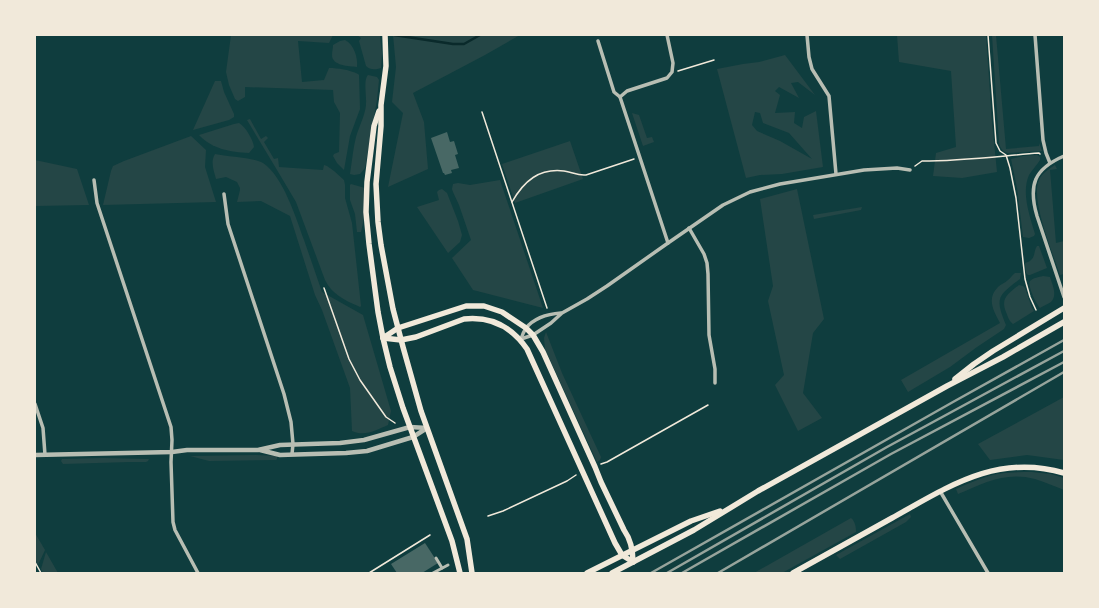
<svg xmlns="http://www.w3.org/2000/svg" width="1099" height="608" viewBox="0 0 1099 608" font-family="Ubuntu,sans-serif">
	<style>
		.green { fill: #244646; fill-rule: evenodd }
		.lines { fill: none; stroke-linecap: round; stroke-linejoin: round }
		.stream { stroke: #0a2a2b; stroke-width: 2.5 }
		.building { fill: #486865 }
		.path { stroke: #f1e9da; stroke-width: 1.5 }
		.pedestrian { stroke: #b8beb3; stroke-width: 3 }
		.minor { stroke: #b8beb3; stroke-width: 3.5 }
		.tertiary { stroke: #b8beb3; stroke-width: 4.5 }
		.secondary { stroke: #f1e9da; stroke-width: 5.5 }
		.rail { stroke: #97a49c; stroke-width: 2.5 }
	</style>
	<rect width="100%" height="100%" fill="#0f3d3e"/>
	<g class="green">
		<path d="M 231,35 L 333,35 L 329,43 L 298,41 L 302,82 L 324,80 L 329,68 C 338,68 350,70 358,74 L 359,75 L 360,109 L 350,136 L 344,170 L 337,163 L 333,156 L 334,154 L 339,152 L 340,113 L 334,102 L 333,90 L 245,87 L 245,97 L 238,101 L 235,99 L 229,85 L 226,72 Z"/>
		<path d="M 357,35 L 380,36 L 382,54 L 381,68 C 375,70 370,70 366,66 L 359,41 L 361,38 Z"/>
		<polygon points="393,35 520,35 485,55 413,93 424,122 428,169 388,187 403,113 392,102 396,67"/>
		<polygon points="897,35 986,35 992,122 997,172 962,178 933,176 936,153 956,147 951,71 899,62"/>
		<path d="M 992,35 L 996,35 L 1006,149 L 1039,146 L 1039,143 L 1042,151 L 1008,153 C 1003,152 1000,148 999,143 Z"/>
		<path d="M 345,40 C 354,44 358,58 357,67 C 349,66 332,66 332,55 C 332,52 333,48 333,45 L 340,41 Z"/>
		<path d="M 785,55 L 815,95 L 798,82 L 791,83 L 799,98 L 779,87 L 775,91 L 780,95 L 775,113 L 795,112 L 794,123 L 802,128 L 804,117 L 816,111 L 823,167 L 782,174 L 760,175 L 746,178 L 717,69 L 743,64 L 759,62 ZM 755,112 L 760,113 L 763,123 L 789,133 L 812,159 L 780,141 L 757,131 L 752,125 Z"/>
		<path d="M 368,75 L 377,77 L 379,80 L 377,100 L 365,168 L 360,174 L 354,175 L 350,174 C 352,161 353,149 356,137 C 359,126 365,116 366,105 C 367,97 363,80 368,75 Z"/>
		<polygon points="215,81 221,81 224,92 234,114 234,117 229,120 193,130"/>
		<polygon points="632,113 639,115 647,138 652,137 654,142 643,146"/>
		<path d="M 250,119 L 261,139 L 266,136 L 268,138 L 264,142 L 274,159 L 278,158 L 279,167 L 323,170 L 324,165 L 327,166 L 334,171 L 344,180 L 345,185 L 345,198 L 352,223 L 361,306 L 360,307 L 358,306 C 344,300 332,294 325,280 L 296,202 L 280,175 L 247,120 Z"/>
		<path d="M 239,123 C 246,127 253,140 254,147 L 249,153 C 230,152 212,149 199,135 L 234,124 Z"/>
		<polygon points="191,136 206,150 205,167 216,202 103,205 111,171 113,166 124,161"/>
		<polygon points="570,141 583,179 515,203 502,164"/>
		<path d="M 215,154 C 228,157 252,157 263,163 C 283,176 296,218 304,240 C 310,257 316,275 322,292 L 363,315 L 391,411 L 388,425 C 376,430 365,437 352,431 L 350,388 L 322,310 L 315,295 L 290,216 L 261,201 L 237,202 L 240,190 L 240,188 L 237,182 L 226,177 L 216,179 C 214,171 210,162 215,154 Z"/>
		<path d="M 1037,155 L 1040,157 L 1040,160 C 1037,165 1032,170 1029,175 C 1021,193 1030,217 1035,234 L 1034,236 L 1029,238 L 1023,237 L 1017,188 L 1011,159 L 1023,156 Z"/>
		<polygon points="35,160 77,169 89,205 35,206"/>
		<path d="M 1055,165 L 1057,169 L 1050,170 L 1056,243 L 1064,241 L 1064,274 L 1060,275 C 1053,254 1030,199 1039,180 C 1042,173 1049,169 1055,165 Z"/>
		<polygon points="500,180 543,308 473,290 452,258 471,240 459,205 453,192 452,189 453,184 458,183 470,185"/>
		<polygon points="351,184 365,188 365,214 361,232 357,232 355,214 350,200 350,185"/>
		<polygon points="442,189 447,193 458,221 462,235 460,242 448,253 417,207 439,200 437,192 439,190"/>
		<polygon points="797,189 824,319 813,333 803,393 822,418 798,431 775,385 784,375 768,301 773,286 760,199"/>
		<polygon points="862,207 861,210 814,219 813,215"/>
		<path d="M 1037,246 L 1039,246 L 1047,268 L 1030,275 L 1028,275 L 1026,273 L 1025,263 C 1027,262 1029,262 1031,260 C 1035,257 1034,250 1037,246 Z"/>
		<path d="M 1015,273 L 1021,273 L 1020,279 C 997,296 995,298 1006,325 L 1004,329 L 977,347 L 950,367 L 908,392 L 901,380 L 1000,323 C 994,311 986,299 998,287 C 1001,284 1005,283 1008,280 C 1011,278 1012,275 1015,273 Z"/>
		<path d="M 1043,276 L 1050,277 C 1052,284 1058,295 1051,302 C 1048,304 1043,306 1040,308 C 1037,305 1027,286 1030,281 C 1033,278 1039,277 1043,276 Z"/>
		<path d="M 1019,285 L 1023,286 L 1025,288 L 1032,308 L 1034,311 L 1013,324 C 1009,321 1008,317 1006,312 C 1000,298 1009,293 1019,285 Z"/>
		<polygon points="546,332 562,373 601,457 600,460 597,462 545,349 544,338"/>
		<polygon points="1064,397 1064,460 1027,455 990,460 978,444"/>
		<polygon points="256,455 277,456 277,459 276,460 209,461 190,456"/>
		<polygon points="103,458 149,459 148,461 146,462 130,462 63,464 61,461 62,459"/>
		<path d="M 1032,472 L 1051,474 L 1064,478 L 1064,490 C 1054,486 1045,482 1035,479 C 1006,471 984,483 958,494 L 956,489 C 969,483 983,477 997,474 C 1009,472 1020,472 1032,472 Z"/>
		<polygon points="910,514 911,517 906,522 840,559 836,555"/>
		<path d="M 851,518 C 855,521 856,527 856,532 L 782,573 L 754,573 Z"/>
		<polygon points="35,533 45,550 38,565 35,559"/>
		<polygon points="46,552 58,573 43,573 41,569"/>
	</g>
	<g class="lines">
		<polyline class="stream" points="394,35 453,44 464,44 480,35"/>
	</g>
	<g class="building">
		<polygon points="447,132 450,142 454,141 458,154 455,155 459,168 451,170 452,173 445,175 444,173 443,173 431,138"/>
		<polygon points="425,543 438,563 422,573 397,573 391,564"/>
	</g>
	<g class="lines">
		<g class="path">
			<polyline points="988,35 996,143 1000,151 1006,155 1010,168 1016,198 1025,279 1030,297 1036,310"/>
			<polyline points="678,71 714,60"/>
			<polyline points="482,112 547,308"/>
			<path d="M 915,166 L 922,161 C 961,161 1000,156 1039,153 L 1040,154"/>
			<path d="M 512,202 C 524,181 539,168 564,171 C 572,172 578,176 586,175 L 634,159"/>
			<polyline points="324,288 349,359 360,380 386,417 395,423"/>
			<polyline points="601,464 607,462 708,405"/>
			<polyline points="488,516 503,511 567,481 576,475"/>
			<polyline points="35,562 41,573"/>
			<polyline points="369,573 430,535"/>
		</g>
		<g class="pedestrian">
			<polyline points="436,558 442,568"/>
			<polyline points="433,573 448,565"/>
		</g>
		<g class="minor">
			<polyline points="667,35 673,63 672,72 667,78 627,91 620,97 668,243"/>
			<polyline points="807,35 809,57 812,69 829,96 836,174"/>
			<polyline points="1035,35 1043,140 1046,153 1050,163"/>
			<polyline points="598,41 614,92 620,97"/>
			<path d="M 1064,156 C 1034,169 1028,185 1037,216 L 1064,297"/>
			<polyline points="94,180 97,203 171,427 172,440 171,462 173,522 175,530 198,573"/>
			<polyline points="224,194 228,224 284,394 291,422 293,444 292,454"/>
			<polyline points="689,228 704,254 707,263 708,274 709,335 715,369 715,383"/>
			<polyline points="521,339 533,335 551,323 562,313 587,299 607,286 668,243 723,205 750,192 780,184 864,170 897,168 910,170"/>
			<path d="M 521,339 C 522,336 524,331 526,328 C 535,317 548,314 561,313"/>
			<polyline points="35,404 43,428 45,455"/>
			<polyline points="940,491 988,573"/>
		</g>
		<g class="tertiary">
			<polyline points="260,450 280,455 346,453 367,451 413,437 427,428"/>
			<polyline points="35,455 172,452 187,450 258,450 280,445 340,443 364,440 410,427 427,428"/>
		</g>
		<g class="secondary">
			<polyline points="385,35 386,66 381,105 381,126 376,184 378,222 381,245 393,309 403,347 421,411 467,539 472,573"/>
			<polyline points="379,111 374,126 367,182 366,212 369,244 378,312 383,338 390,367 403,408 452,541 460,573"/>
			<path d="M 383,338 L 398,328 L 466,306 L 484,306 L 502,312 L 526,328 L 533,335 L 543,352 L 595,467 L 601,482 L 624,530 C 631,540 633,550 633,562"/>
			<path d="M 383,338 L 401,340 L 416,337 L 464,319 C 492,316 512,327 527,349 L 615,543 L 622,555 L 633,562"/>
			<polyline points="955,379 974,364 993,351 1064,308"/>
			<polyline points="587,573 691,521 720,511"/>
			<polyline points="612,573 694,530 758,491 947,386 1003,357 1064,322"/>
			<path d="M 793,573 C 826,555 859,536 892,518 C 948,487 997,453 1064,473"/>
		</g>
		<g class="rail">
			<polyline points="651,573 953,402 1064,340"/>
			<polyline points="667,573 887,447 1064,351"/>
			<polyline points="682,573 891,454 1064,362"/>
			<polyline points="718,573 1064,372"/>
		</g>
	</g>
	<rect width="1099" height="608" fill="none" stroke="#f1e9da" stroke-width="72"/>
</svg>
